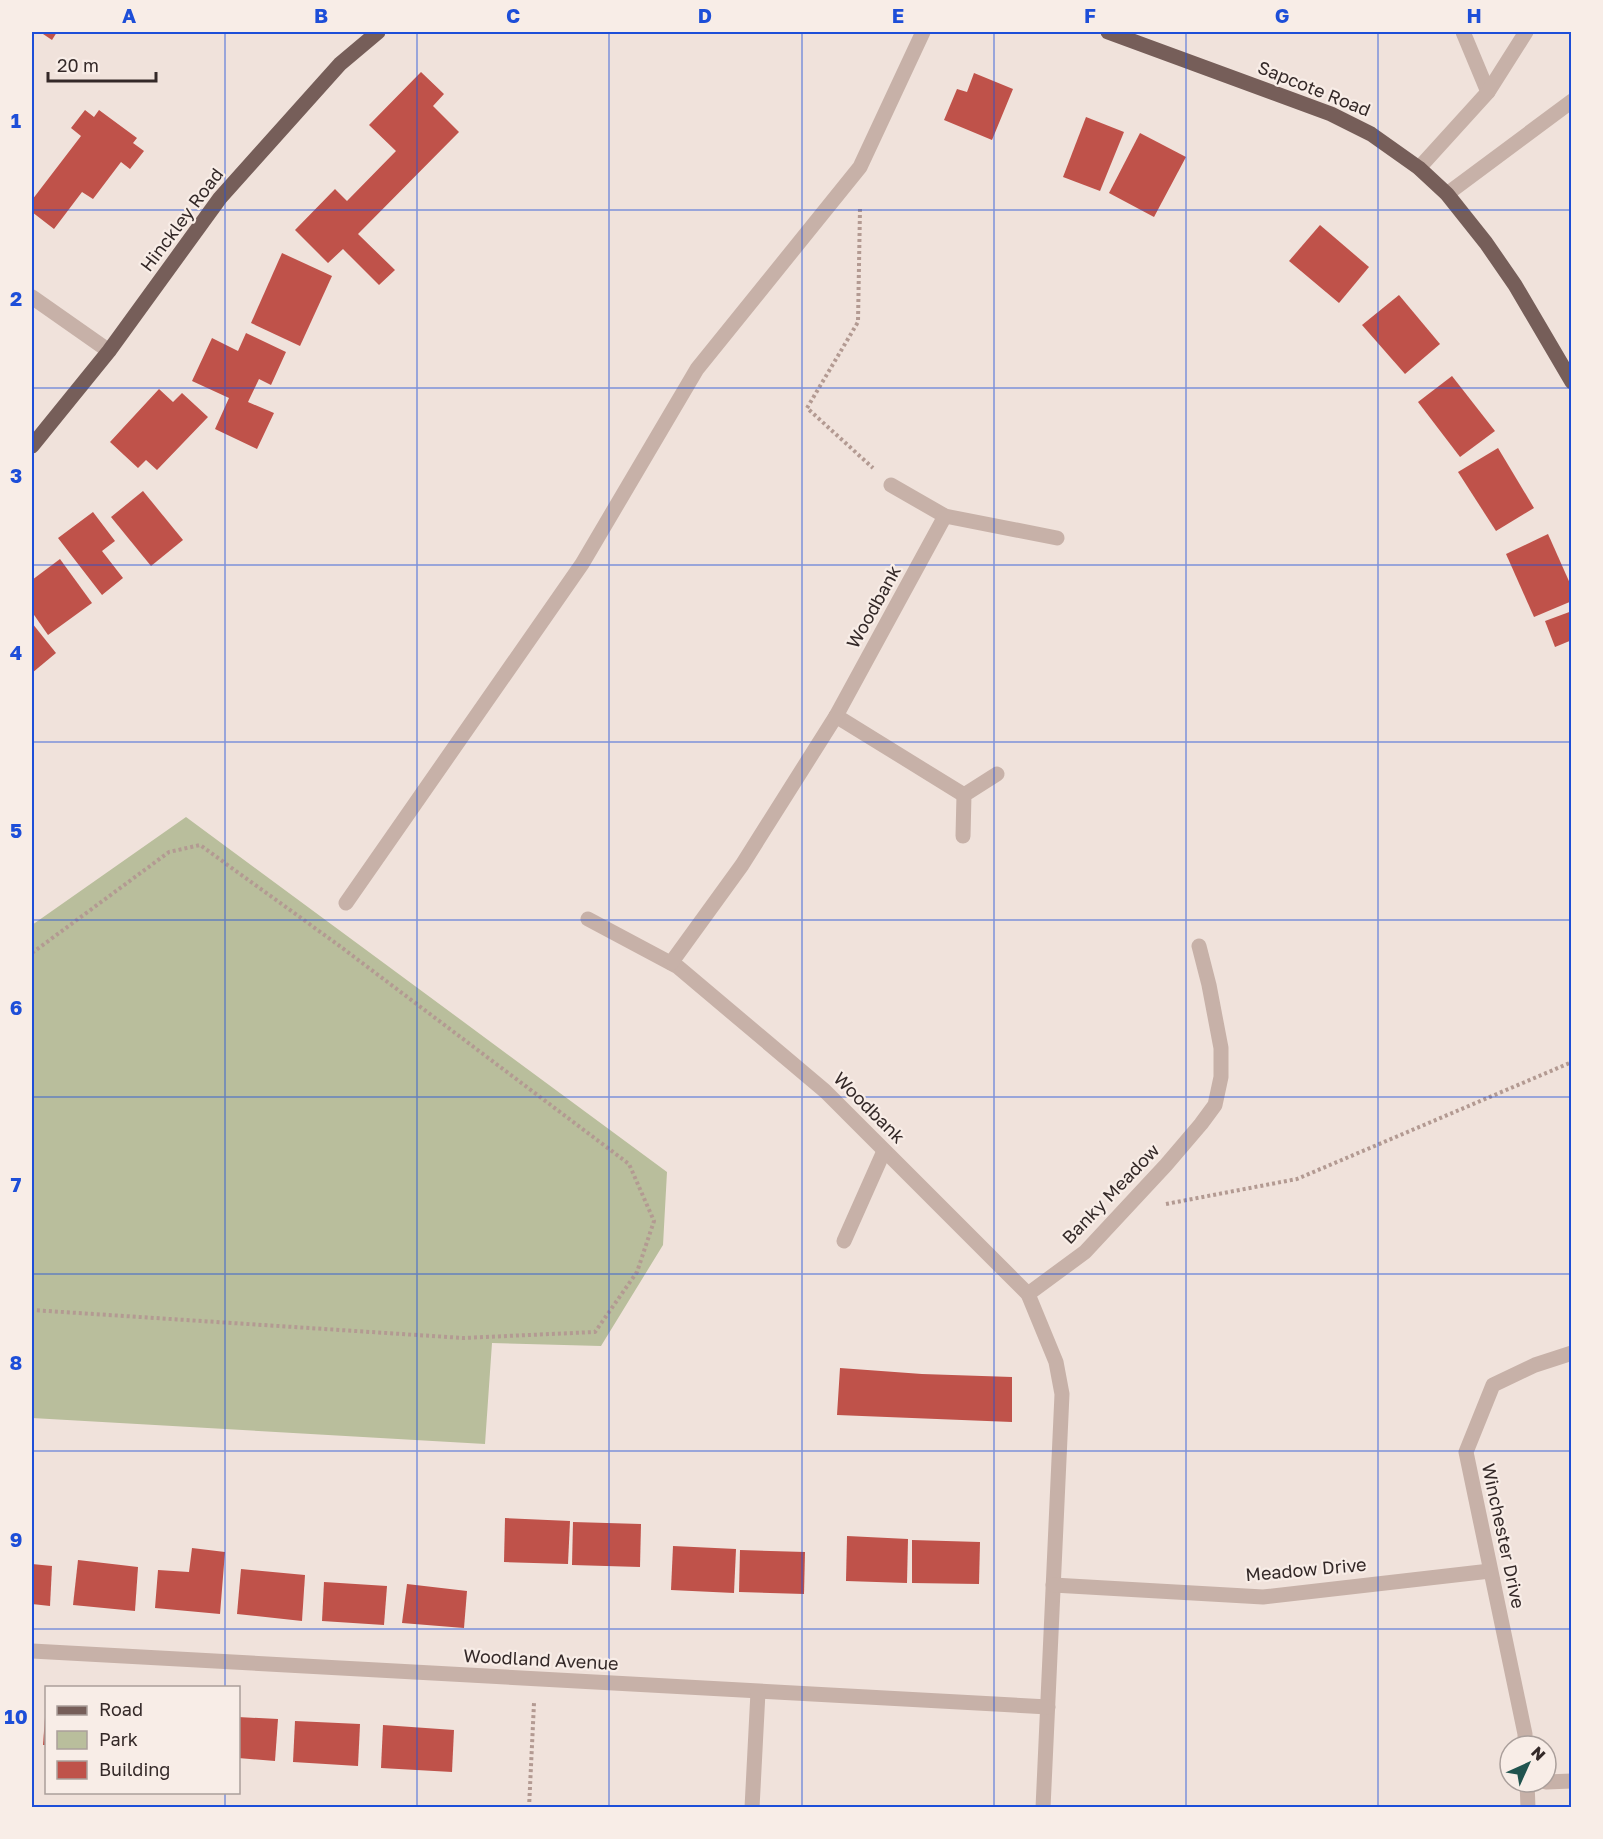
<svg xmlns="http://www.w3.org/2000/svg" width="1603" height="1839" viewBox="0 0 1603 1839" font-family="'Golos Text',sans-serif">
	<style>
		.green { fill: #b9be9c }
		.building { fill: #bf524a }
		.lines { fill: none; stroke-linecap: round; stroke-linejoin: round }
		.path { stroke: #b39a92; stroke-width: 4; stroke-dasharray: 3 3; stroke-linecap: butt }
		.minor { stroke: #c7b1a8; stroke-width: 15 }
		.major { stroke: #765e59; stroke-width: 15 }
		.grid { fill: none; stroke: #1d4ed8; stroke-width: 1.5; stroke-opacity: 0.55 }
		.labels { text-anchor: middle; stroke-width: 4.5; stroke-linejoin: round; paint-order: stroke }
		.street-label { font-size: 18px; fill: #342928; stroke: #f8ede7 }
		.neatline { fill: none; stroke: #1d4ed8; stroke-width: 2 }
		.grid-label { font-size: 20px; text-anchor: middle; font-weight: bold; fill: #1d4ed8 }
	</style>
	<rect width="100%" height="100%" fill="#f0e2db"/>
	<polygon class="green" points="186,817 667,1172 663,1245 601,1346 492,1343 485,1444 32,1418 32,925"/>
	<g class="building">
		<polygon points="40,32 57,32 52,40"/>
		<polygon points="421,72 444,94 433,106 459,132 358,234 395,270 379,285 343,249 328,263 295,230 335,189 347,201 396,151 369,125"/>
		<polygon points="974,73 1013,89 992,140 944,120 957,89 967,92"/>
		<polygon points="85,110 94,117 99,110 137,138 133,143 144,151 130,169 121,162 93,199 82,192 54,229 32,212 32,200 81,136 71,128"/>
		<polygon points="1086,117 1124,132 1100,191 1063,177"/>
		<polygon points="1140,133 1186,157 1154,217 1109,193"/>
		<polygon points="1320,225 1369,267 1339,303 1289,261"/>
		<polygon points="282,253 332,276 300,346 251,323"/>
		<polygon points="1399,295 1440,344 1405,374 1362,325"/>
		<polygon points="246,333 286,352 271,385 259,379 248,402 274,413 257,449 215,429 229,398 192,381 212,338 238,351"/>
		<polygon points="1452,376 1495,431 1460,457 1418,402"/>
		<polygon points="159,389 173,402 182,393 208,417 157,470 146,460 138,468 110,442"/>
		<polygon points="1498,448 1534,508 1496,531 1458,472"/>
		<polygon points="143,491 183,540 151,566 111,517"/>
		<polygon points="93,512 115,541 102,551 123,578 102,595 58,538"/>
		<polygon points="1548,534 1572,588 1572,601 1534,617 1506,554"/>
		<polygon points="60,559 92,603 48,635 32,612 32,580"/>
		<polygon points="1572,611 1572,640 1555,647 1545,621"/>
		<polygon points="32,623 56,653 32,673"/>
		<polygon points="840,1368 922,1374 1012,1377 1012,1422 837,1415"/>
		<polygon points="505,1518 570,1521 568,1564 504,1562"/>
		<polygon points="573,1522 641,1524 640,1567 572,1565"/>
		<polygon points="847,1536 908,1539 907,1583 846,1581"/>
		<polygon points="912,1540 980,1542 979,1584 912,1583"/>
		<polygon points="673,1546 736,1549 734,1593 671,1590"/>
		<polygon points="192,1548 225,1552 220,1614 155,1608 158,1570 189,1572"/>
		<polygon points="740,1550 805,1552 804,1594 739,1592"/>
		<polygon points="78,1560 138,1567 135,1611 73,1605"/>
		<polygon points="32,1564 52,1566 50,1606 32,1604"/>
		<polygon points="241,1569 305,1575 302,1621 237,1614"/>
		<polygon points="324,1582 387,1586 384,1625 322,1621"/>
		<polygon points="407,1584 467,1591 464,1628 402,1623"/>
		<polygon points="45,1717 46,1717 46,1745 43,1745"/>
		<polygon points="238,1717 278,1719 275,1761 238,1758"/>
		<polygon points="295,1721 360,1724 358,1766 293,1762"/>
		<polygon points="383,1725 454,1730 452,1772 381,1768"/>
	</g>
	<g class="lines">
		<g class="path">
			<polyline points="860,209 858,322 807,408 873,468"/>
			<polyline points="32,953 169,852 200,845 337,944 629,1164 654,1221 637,1272 595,1332 463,1338 32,1310"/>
			<polyline points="1166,1204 1297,1179 1572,1062"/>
			<polyline points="529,1808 534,1703"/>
		</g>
		<g class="minor">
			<polyline points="1463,32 1488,92"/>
			<polyline points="1419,168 1488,92 1526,32"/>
			<polyline points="1447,194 1572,101"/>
			<polyline points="32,297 109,351"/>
			<polyline points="891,485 945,516 1057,538"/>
			<polyline points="836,716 964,795"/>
			<polyline points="963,836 964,795 997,774"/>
			<polyline points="346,903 582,564 697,369 860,167 923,32"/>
			<polyline points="588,919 678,967 825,1091 1028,1294 1056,1362 1062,1394 1043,1808"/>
			<polyline points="671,963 742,865 836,716 945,516"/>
			<polyline points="844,1241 884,1151"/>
			<polyline points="1028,1294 1085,1252 1166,1165 1201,1124 1215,1105 1221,1077 1221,1048 1209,985 1199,946"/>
			<polyline points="1053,1585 1263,1597 1490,1571"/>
			<polyline points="32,1651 1048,1707"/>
			<polyline points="1525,1746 1525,1734 1466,1452 1493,1385 1535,1365 1572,1353"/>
			<polyline points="1527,1782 1528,1808"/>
			<polyline points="1546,1782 1572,1781"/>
			<polyline points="752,1808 758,1692"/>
		</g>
		<g class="major">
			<polyline points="1108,32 1331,114 1371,134 1419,168 1447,194 1486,243 1515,285 1572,382"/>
			<polyline points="32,446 109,351 220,198 340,64 378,32"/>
		</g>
	</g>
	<path class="grid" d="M 225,32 L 225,1688M 417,32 L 417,1808M 609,32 L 609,1808M 802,32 L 802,1808M 994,32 L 994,1808M 1186,32 L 1186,1808M 1378,32 L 1378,1808M 32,210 L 1572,210M 32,388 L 1572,388M 32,565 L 1572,565M 32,742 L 1572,742M 32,920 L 1572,920M 32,1097 L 1572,1097M 32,1274 L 1572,1274M 32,1451 L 1572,1451M 32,1629 L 1572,1629M 225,1792 L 225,1808"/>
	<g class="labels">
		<g class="street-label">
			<text transform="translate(1314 89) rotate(22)" y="6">Sapcote Road</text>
			<text transform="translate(182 220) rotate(-53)" y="6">Hinckley Road</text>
			<text transform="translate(874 607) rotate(-61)" y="6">Woodbank</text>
			<text transform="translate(869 1108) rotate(45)" y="6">Woodbank</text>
			<text transform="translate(1111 1194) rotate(-46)" y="6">Banky Meadow</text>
			<text transform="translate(1503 1536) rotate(78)" y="6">Winchester Drive</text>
			<text transform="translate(1306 1570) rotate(-5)" y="6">Meadow Drive</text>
			<text transform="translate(541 1660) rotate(3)" y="6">Woodland Avenue</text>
		</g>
	</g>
	<rect width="1603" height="1839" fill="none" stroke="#f8ede7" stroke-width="66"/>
	<rect x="45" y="1686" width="195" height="108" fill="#f8ede7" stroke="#aa9f9b" stroke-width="1.5"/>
	<rect x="57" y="1706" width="30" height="9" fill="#765e59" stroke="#aa9f9b" stroke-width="1.5"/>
	<text x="99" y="1716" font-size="18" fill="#342928">Road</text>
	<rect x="57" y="1731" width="30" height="18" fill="#b9be9c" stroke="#aa9f9b" stroke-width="1.5"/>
	<text x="99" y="1746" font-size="18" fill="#342928">Park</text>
	<rect x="57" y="1761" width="30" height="18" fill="#bf524a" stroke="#aa9f9b" stroke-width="1.5"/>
	<text x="99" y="1776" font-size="18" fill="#342928">Building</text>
	<g transform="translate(1528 1764) rotate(45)"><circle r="28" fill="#f8ede7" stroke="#aa9f9b" stroke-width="1.5"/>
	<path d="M0-4.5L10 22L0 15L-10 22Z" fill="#20534e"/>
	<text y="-9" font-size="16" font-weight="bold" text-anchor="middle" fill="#342928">N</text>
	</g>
	<path d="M48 72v9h108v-9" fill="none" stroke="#342928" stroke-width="3"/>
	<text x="57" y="72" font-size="18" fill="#342928" stroke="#f8ede7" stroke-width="4.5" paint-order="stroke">20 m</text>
	<rect x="33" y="33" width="1537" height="1773" class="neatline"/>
	<g class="grid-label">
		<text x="129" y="23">A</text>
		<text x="321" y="23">B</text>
		<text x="513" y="23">C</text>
		<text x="705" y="23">D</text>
		<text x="898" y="23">E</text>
		<text x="1090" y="23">F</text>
		<text x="1282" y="23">G</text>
		<text x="1474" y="23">H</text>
		<text x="16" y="128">1</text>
		<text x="16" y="306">2</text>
		<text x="16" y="483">3</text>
		<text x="16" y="660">4</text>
		<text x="16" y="838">5</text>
		<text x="16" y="1015">6</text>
		<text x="16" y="1192">7</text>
		<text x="16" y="1370">8</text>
		<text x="16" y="1547">9</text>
		<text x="16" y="1724">10</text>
	</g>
</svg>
